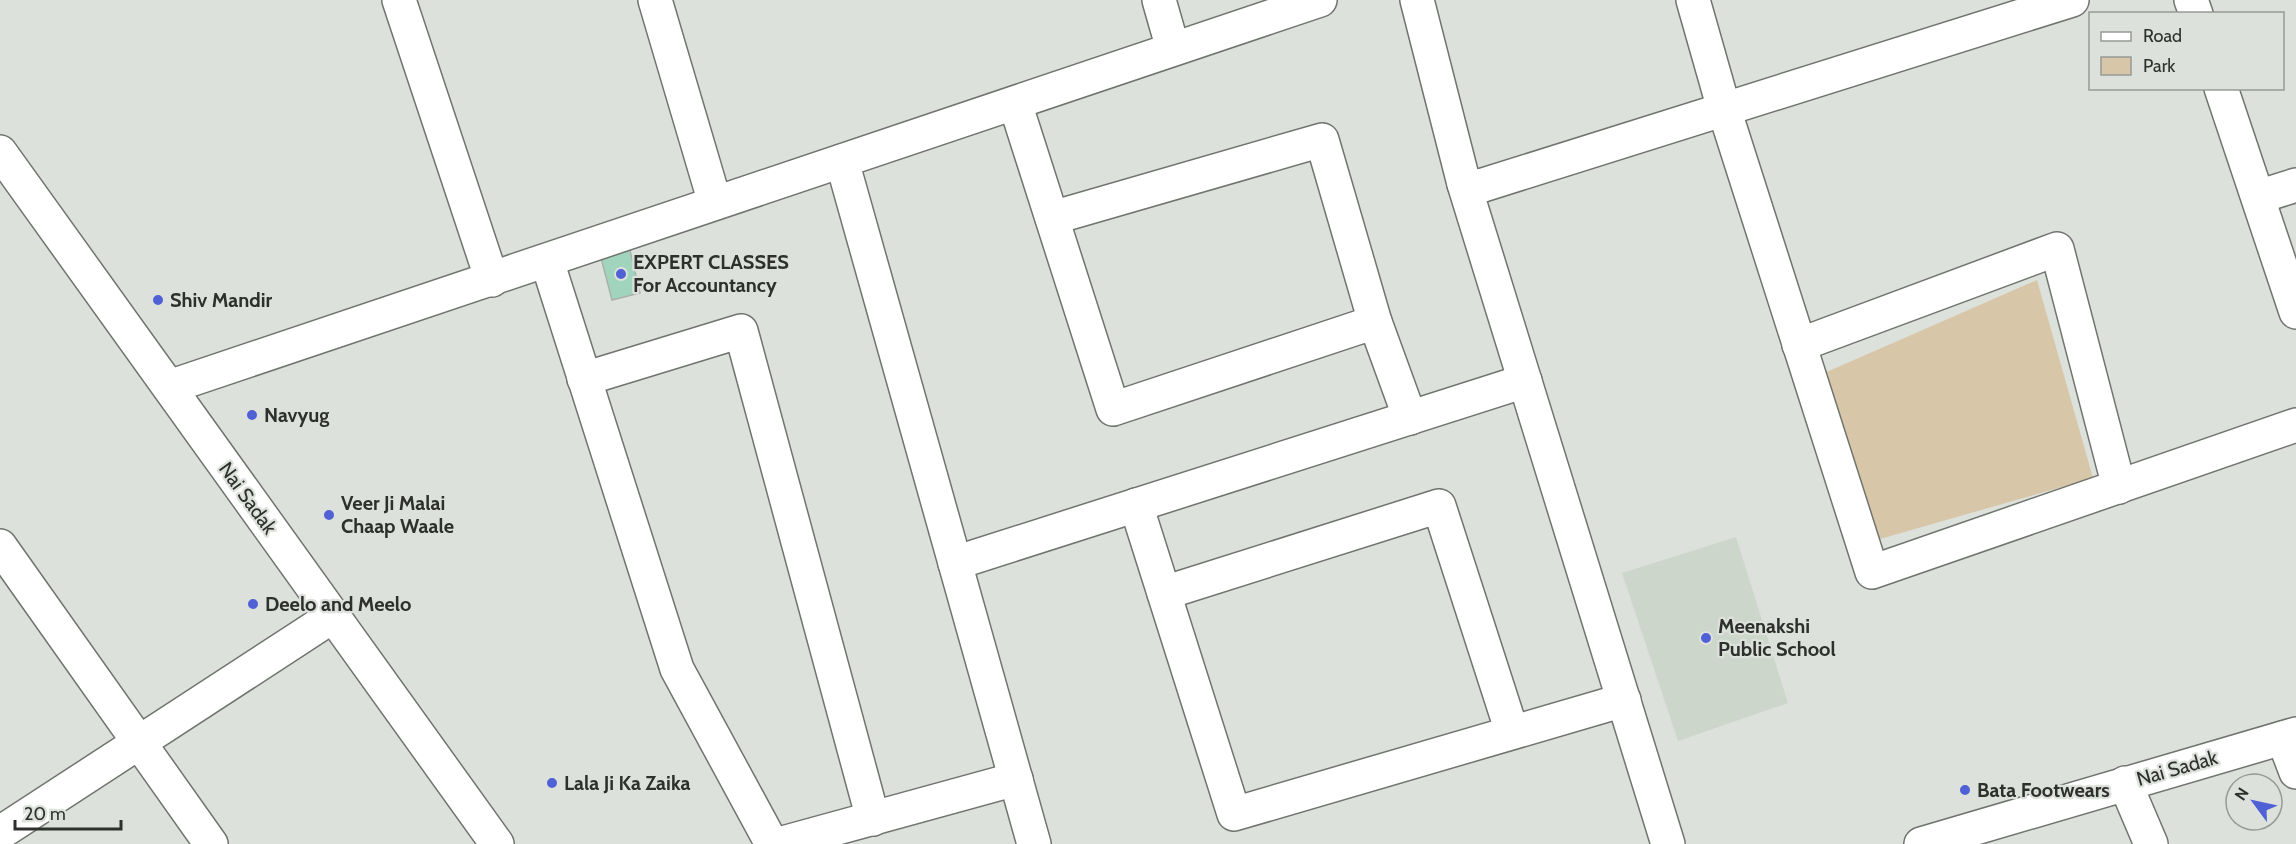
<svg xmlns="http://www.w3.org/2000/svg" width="2296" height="844" viewBox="0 0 2296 844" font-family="Cabin,sans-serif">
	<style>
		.built { fill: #cdd6ca }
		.green { fill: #d7c7a8 }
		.building { fill: #a1d4bd; stroke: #aab1ad; stroke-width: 1.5 }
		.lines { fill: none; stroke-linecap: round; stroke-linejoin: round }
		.minor-casing { stroke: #70746f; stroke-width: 36 }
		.minor { stroke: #fff; stroke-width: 33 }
		.poi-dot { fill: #5060d5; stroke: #dde1db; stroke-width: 2 }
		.labels { text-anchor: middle; stroke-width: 4.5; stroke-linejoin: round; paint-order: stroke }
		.poi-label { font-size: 20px; font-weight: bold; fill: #2e302e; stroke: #dde1db; text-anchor: start }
		.street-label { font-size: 20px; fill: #2e302e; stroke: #dde1db }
	</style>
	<rect width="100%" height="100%" fill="#dde1db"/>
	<polygon class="built" points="1736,537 1788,703 1678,741 1622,573"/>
	<polygon class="green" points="2037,280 2093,478 1880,539 1822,374"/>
	<polygon class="building" points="629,246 640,293 612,300 600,254"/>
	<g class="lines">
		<g class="minor-casing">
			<g id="minor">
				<polyline points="399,0 492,280"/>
				<polyline points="655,0 715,203"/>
				<polyline points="1159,0 1173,49"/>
				<polyline points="1417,0 1464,184 1668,844"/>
				<polyline points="1693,0 1724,109 1872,572 2296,425"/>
				<polyline points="2191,0 2196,14"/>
				<polyline points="2221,88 2296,312"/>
				<polyline points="1015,103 1113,409 1375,322 1410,418"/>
				<polyline points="0,152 497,844"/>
				<polyline points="842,161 1034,844"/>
				<polyline points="1464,184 1480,186 2072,0"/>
				<polyline points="2258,197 2296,185"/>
				<polyline points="1052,218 1322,140 1375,322"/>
				<polyline points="547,261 677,669 772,844"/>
				<polyline points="1799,345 2057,249 2119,487"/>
				<polyline points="584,379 741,331 873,819"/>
				<polyline points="169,387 1320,0"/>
				<polyline points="1136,505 1234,814 1624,700"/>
				<polyline points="0,546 211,844"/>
				<polyline points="955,563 1525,381"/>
				<polyline points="1164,593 1439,506 1512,732"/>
				<polyline points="2283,738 2296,772"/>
				<polyline points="2125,783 2151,844"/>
				<polyline points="0,833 333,616"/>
				<polyline points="779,844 1016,779"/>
				<polyline points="1921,844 2296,734"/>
			</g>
		</g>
		<use href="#minor" class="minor"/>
	</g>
	<g class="poi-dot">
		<circle cx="621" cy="274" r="6"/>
		<circle cx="158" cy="300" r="6"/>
		<circle cx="252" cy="415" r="6"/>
		<circle cx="329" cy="515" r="6"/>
		<circle cx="253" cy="604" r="6"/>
		<circle cx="1706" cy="638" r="6"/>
		<circle cx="552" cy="783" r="6"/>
		<circle cx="1965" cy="790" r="6"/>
	</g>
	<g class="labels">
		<g class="poi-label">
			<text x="633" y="269">EXPERT CLASSES<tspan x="633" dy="23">For Accountancy</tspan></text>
			<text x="170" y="307">Shiv Mandir</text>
			<text x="264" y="422">Navyug</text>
			<text x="341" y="510">Veer Ji Malai<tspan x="341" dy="23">Chaap Waale</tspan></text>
			<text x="265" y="611">Deelo and Meelo</text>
			<text x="1718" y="633">Meenakshi<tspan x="1718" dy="23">Public School</tspan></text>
			<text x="564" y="790">Lala Ji Ka Zaika</text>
			<text x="1977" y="797">Bata Footwears</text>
		</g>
		<g class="street-label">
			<text transform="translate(248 498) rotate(54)" y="7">Nai Sadak</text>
			<text transform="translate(2177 768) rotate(-16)" y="7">Nai Sadak</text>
		</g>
	</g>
	<rect x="2089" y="12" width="195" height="78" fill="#dde1db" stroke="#979a96" stroke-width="1.5"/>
	<rect x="2101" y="32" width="30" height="9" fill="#ffffff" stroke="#979a96" stroke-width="1.5"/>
	<text x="2143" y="42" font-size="18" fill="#2e302e">Road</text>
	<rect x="2101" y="57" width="30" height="18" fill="#d7c7a8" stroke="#979a96" stroke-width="1.5"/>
	<text x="2143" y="72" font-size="18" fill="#2e302e">Park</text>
	<g transform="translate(2254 802) rotate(303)"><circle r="28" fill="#dde1db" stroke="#979a96" stroke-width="1.5"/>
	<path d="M0-4.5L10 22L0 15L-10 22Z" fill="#5060d5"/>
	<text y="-9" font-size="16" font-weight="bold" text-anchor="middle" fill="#2e302e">N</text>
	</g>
	<path d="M15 820v9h106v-9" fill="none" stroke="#2e302e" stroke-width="3"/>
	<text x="24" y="820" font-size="18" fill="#2e302e" stroke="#dde1db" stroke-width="4.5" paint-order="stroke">20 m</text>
</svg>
